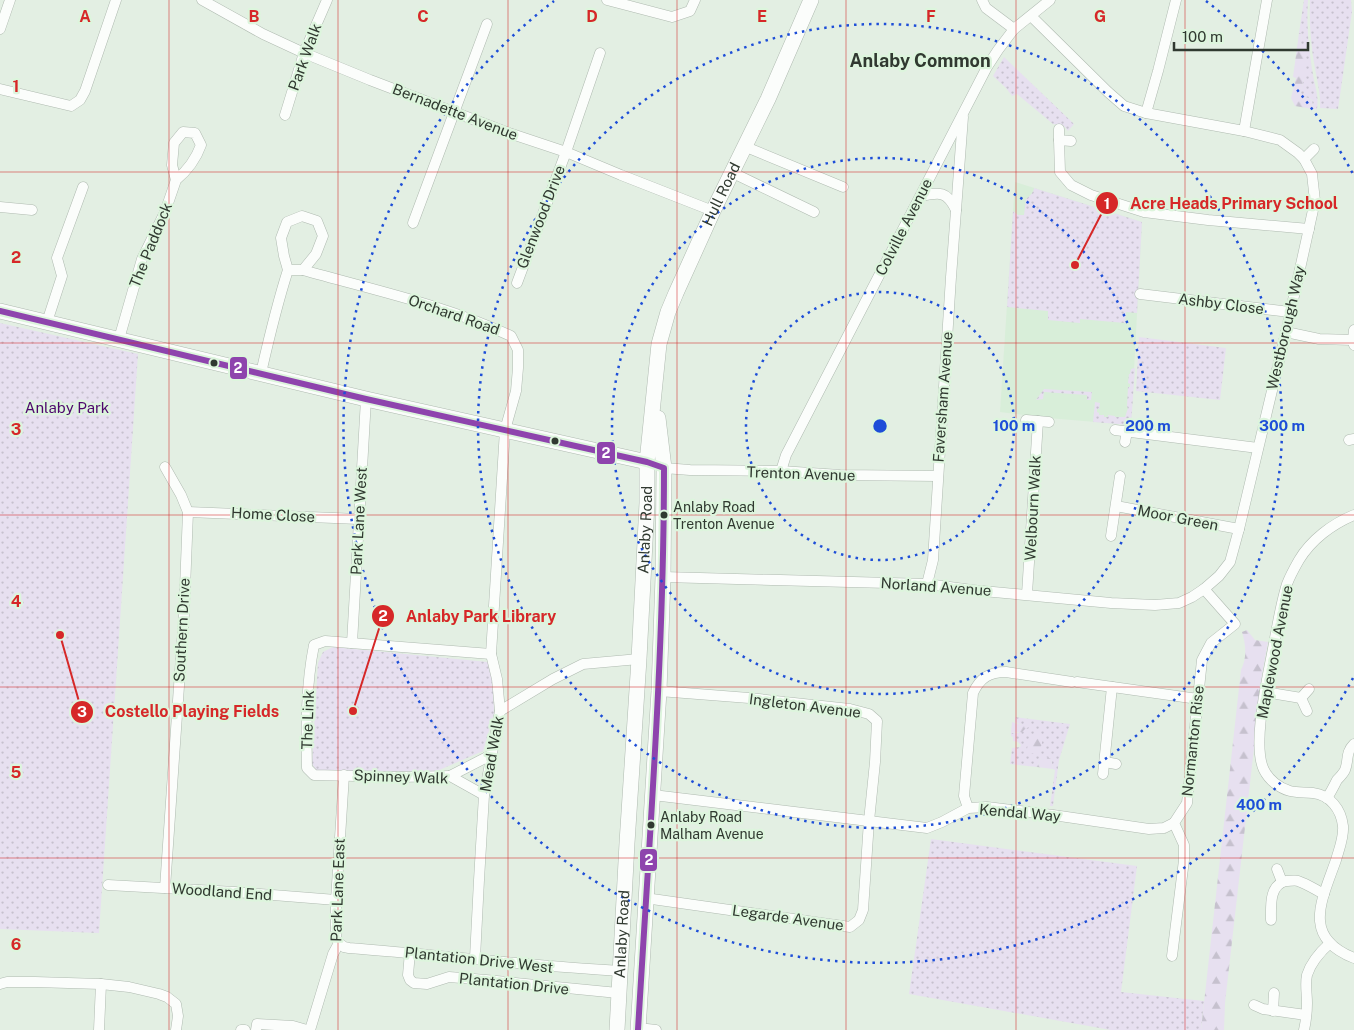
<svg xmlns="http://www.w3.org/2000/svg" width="1354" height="1030" viewBox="0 0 1354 1030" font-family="'Public Sans',sans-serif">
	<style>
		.built { fill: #d8eed9 }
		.grass { fill: url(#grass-dots) }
		.forest { fill: url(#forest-firs) }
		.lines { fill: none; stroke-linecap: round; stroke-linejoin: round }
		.street-casing { stroke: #afbab0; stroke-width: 11 }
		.secondary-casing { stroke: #afbab0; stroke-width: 16 }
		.street { stroke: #fbfdfb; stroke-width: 10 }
		.secondary { stroke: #fbfdfb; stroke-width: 15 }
		.bus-1-casing { stroke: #ddf5dd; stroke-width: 10 }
		.bus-1 { stroke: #8e44ad; stroke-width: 6 }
		.grid { fill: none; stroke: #d62828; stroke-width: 1; stroke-opacity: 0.55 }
		.ring { fill: none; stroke: #1d4ed8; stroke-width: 2.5; stroke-dasharray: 2.5 5 }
		.bus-dot { fill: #303930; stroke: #ddf5dd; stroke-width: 2 }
		.labels { text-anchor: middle; stroke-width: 4.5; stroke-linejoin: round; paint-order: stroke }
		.bus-label { font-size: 14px; fill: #303930; stroke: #ddf5dd; text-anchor: start }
		.street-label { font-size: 15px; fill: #303930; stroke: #ddf5dd }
		.park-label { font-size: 15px; fill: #4e076d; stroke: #ddf5dd }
		.quarter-label { font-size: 18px; font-weight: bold; fill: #303930; stroke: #ddf5dd }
		.grid-label { font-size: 16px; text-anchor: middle; font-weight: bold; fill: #d62828; stroke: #ddf5dd; stroke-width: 4.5; stroke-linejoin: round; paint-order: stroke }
		.centre { fill: #1d4ed8; stroke: #ddf5dd; stroke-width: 2.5 }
		.ring-label { font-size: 15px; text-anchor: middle; font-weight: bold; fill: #1d4ed8; stroke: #ddf5dd; stroke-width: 4.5; stroke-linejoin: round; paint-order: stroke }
		.leader { fill: none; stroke: #d62828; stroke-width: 2 }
		.callout-dot { fill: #d62828; stroke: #ddf5dd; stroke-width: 2 }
		.mark-label { font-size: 15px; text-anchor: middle; font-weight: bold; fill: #fff }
		.callout-label { font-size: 16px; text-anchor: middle; font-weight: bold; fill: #d62828; stroke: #ddf5dd; stroke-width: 4.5; stroke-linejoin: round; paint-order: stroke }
		.line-badge { stroke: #ddf5dd; stroke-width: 2 }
		.badge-label { font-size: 14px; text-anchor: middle; font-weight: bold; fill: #fff }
	</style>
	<defs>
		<pattern id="grass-dots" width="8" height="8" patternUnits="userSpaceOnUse" patternTransform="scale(1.25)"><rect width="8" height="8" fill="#e7e0f0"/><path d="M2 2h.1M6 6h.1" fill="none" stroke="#c6c1ce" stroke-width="1.8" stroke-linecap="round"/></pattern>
		<pattern id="forest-firs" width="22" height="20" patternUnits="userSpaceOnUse" patternTransform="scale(1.25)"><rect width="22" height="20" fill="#e7e0f0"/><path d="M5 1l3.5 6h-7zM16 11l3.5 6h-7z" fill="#c6c1ce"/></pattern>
	</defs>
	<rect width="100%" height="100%" fill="#e3efe3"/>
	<polygon class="built" points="1015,182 1142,222 1131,425 1048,418 1000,412"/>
	<g class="grass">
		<path d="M 1304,0 L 1308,0 C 1306,24 1309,51 1313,75 C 1315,87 1319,97 1317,109 L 1313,109 L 1312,100 L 1309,98 L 1302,97 L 1300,94 L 1304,79 L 1300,47 L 1302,34 L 1299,33 Z"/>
		<path d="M 1310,0 L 1351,0 L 1352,12 L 1338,109 L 1320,108 C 1321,94 1317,81 1315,68 C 1311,46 1309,22 1310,0 Z"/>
		<polygon points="1004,57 1074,124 1068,131 1064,126 1053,124 1017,94 1012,96 1006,88 993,76"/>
		<path d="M 1034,188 L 1142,222 L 1137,313 L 1126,312 L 1125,323 L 1080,319 L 1080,323 L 1048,320 L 1048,311 L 1007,307 L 1013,211 L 1018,215 L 1024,215 L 1026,199 C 1029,197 1034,192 1034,188 Z"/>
		<polygon points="0,323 138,354 99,933 0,929"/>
		<polygon points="1139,337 1226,348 1220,400 1136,391"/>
		<polygon points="1135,368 1131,425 1093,422 1095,402 1100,403 1099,409 1097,409 1097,412 1099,413 1099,415 1104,415 1104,417 1108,417 1108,415 1115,416 1115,417 1125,417 1128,408 1127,407 1128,387 1130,387 1130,384 1128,383 1129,374 1130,374 1131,369"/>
		<polygon points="1044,389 1092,392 1091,400 1087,400 1087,395 1044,392 1043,399 1036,400"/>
		<polygon points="333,647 488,662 493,680 494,713 483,751 437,771 355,772 317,771 312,764 318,663 323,652"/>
		<polygon points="1015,717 1070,724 1059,760 1053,806 1050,806 1055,770 1053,769 1051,759 1041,758 1037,767 1010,764 1012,748 1020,747 1021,745 1018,742 1013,741 1013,737 1011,736 1011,733 1019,733 1022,725 1015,722"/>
		<polygon points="931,839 1137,866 1121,992 1204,1001 1201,1030 1111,1030 909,994"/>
	</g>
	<g class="forest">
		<polygon points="1299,33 1302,34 1300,47 1302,49 1304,52 1304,79 1300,94 1302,97 1309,98 1312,101 1313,109 1295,106 1291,98 1296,78 1293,77"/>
		<path d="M 1247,630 L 1255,640 L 1268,642 C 1261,678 1256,712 1254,748 L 1225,1003 L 1224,1030 L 1201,1030 L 1241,670 C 1247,658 1246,645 1242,632 Z"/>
		<polygon points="1012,722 1022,725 1027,723 1029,724 1029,727 1025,729 1022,732 1011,733"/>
		<path d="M 1038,733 L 1040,735 C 1044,744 1042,746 1036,754 L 1030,753 L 1027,749 C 1028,743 1032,735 1038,733 Z"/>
		<polygon points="1046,757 1051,759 1053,769 1037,767 1041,758"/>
	</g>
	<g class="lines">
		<g class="street-casing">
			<g id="street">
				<polyline points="202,0 263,34 304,53 370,80 509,133 566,152 621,175 713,211"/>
				<polyline points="607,0 672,17 690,11 695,0"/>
				<polyline points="982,0 986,8 1014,29"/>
				<polyline points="1031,16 1108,92 1124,106 1146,113 1244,131 1280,140 1298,153 1304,159 1312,174 1315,201 1286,332 1239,529 1230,562 1219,576 1204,589 1235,624 1211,643 1202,660 1187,803 1174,823 1184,845 1184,860 1172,956"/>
				<polyline points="0,29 10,0"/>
				<polyline points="0,89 71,106 80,100 85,91 116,0"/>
				<polyline points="1146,113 1158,71 1176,0"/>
				<polyline points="285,115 304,53 327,0"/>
				<polyline points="1059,129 1059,140 1071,141"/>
				<polyline points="1244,131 1267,0"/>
				<polyline points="1059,140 1060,172 1071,185 1091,195 1144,212 1208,220 1309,229"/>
				<polyline points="746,147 843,187"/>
				<polyline points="1304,159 1314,149"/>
				<polyline points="733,173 814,212"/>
				<path d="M 921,196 C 940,192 947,191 956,210"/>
				<polyline points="0,207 32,210"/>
				<polyline points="413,223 487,24"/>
				<path d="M 303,270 C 373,290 445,305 511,336 L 518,350 L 518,368 L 516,391 L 505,430 L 491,654 L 497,679 L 500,711 L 484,795 L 479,880 L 475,958"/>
				<polyline points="517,283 566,152 600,53"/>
				<polyline points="1140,294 1290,312"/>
				<polyline points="47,322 62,276 57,258 83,187"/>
				<polyline points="1354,330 1353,340 1354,345"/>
				<polyline points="1286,332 1319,339 1353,340"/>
				<path d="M 119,339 L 142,259 L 165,212 L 176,180 L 172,165 L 174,143 L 183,132 L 195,133 L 201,145 C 196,159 188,170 176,180"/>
				<path d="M 261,373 C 269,338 277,304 288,270 L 303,270 L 316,254 L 323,236 L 317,221 L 302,216 L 287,222 L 281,238 L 284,256 L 288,270"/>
				<polyline points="1026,420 1049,422"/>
				<polyline points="1115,430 1258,448"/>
				<polyline points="1349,440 1354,439"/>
				<polyline points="1125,442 1127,431"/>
				<polyline points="165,467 181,495 188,512 184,614 165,888"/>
				<polyline points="664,468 690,470 781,471 840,475 938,476"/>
				<polyline points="781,471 786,455 987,67 998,50 1014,29 1050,0"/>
				<polyline points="1116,506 1239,529"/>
				<polyline points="188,512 359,519"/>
				<path d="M 1354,515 C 1332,524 1311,540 1299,560 C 1295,567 1290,576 1287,584 C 1281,603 1278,623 1274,643 C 1269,672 1251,744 1264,770 C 1269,780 1279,788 1290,791 C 1297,793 1305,792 1313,793 C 1330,795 1341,809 1343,826 C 1344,838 1339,849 1336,860 C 1322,900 1301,937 1354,958"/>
				<polyline points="1111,536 1120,476"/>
				<polyline points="663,577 927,584 972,590 1111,603 1155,605 1179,603 1192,597 1204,589"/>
				<polyline points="927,584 933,560 951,277 963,117"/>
				<polyline points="1027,594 1038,421"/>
				<polyline points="352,643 366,399"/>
				<polyline points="1077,682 1198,699"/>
				<polyline points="1265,692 1301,698"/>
				<polyline points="500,711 553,679 583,664 639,659"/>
				<polyline points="1307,711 1301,698 1309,689"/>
				<polyline points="1105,762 1116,764"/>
				<polyline points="1103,774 1112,687"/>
				<polyline points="450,776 491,755"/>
				<path d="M 484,795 L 450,776 L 399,777 L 314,775 L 307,768 C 306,727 306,685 314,645 L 325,641 L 491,654"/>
				<polyline points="653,795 927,828 942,822 968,808 987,807 1053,815 1149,829 1164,828 1174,823"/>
				<path d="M 1327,798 C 1331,792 1334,786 1337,780 C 1340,777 1343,774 1345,770 C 1349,760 1345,753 1354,744"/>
				<path d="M 968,808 L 964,796 L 973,693 C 980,678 989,672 1006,672 L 1072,682"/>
				<polyline points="1277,869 1282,882"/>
				<polyline points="108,885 235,892 336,900"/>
				<polyline points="645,898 850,927 859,920 863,910 869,821 875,762 877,721 869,714 850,709 749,698 659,691"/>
				<path d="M 1271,920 C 1271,906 1269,885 1286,881 C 1290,881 1295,880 1298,881 C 1307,884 1316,890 1324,894"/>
				<path d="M 339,943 L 344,947 L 349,948 C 440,955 530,966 620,971"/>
				<polyline points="410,952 408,975 410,980 414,983 427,984 449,977 486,980 618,993"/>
				<polyline points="0,984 7,982 35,982 101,984 129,987 159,994 167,997 176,1004 178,1016 176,1030"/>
				<polyline points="1254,1005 1263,1009 1306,1015"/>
				<polyline points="1273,1011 1274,993"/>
				<polyline points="638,1028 656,1030"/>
				<polyline points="99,1030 101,984"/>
				<polyline points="241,1030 245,1030"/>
				<polyline points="256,1030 257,1024 293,1026 307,1030"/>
				<polyline points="310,1030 333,954 339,943 336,938 336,900 344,775"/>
				<path d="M 1304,1030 C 1306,1021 1307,1012 1307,1003 C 1307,993 1305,984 1307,975 C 1311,962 1320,952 1330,943"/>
			</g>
		</g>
		<g class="secondary-casing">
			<g id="secondary">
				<polyline points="0,311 366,399 647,462"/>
				<path id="s1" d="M 617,1030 L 627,843 L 639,659 L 647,503 L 647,462 L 659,344 L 668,312 L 676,293 L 713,211 L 768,99 L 811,0"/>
				<polyline points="638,1030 659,691 663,577 664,468 658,418"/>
			</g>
		</g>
		<use href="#street" class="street"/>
		<use href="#secondary" class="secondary"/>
		<g class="bus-1-casing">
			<path id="bus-1" d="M 0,311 L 366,399 L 647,462 L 664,468 C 664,656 649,843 638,1030"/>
		</g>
		<use href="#bus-1" class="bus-1"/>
	</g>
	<path class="grid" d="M 169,0 L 169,1030M 338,0 L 338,1030M 508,0 L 508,1030M 677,0 L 677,1030M 846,0 L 846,1030M 1016,0 L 1016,1030M 1185,0 L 1185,1030M 0,172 L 1354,172M 0,343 L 1354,343M 0,515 L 1354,515M 0,687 L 1354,687M 0,858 L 1354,858"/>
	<g class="ring">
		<circle cx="880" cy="426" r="134"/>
		<circle cx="880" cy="426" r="268"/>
		<circle cx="880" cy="426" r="402"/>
		<path d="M1353 678A536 536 0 1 1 554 1M1206 1A536 536 0 0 1 1353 174"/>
	</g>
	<g class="bus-dot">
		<circle cx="214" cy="363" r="4.5"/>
		<circle cx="555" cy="441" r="4.5"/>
		<circle cx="664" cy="515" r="4.5"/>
		<circle cx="651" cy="825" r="4.5"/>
	</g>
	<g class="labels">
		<g class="bus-label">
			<text x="673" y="512">Anlaby Road<tspan x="673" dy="17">Trenton Avenue</tspan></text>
			<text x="660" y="822">Anlaby Road<tspan x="660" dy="17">Malham Avenue</tspan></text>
		</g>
		<g class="street-label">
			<text transform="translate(305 57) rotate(-70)" y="5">Park Walk</text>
			<text transform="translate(455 112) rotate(21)" y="5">Bernadette Avenue</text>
			<text dy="5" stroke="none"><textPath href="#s1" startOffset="850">Hull Road</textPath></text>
			<text transform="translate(541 217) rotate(-69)" y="5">Glenwood Drive</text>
			<text transform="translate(904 227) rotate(-63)" y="5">Colville Avenue</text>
			<text transform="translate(151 245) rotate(-68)" y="5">The Paddock</text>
			<text transform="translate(1221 304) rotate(7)" y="5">Ashby Close</text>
			<text transform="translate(454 315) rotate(19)" y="5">Orchard Road</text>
			<text transform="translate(1286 328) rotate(-77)" y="5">Westborough Way</text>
			<text transform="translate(943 397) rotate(-86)" y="5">Faversham Avenue</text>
			<text transform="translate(801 474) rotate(2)" y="5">Trenton Avenue</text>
			<text transform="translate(1033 508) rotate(-87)" y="5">Welbourn Walk</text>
			<text transform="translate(273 515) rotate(3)" y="5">Home Close</text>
			<text transform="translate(1178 518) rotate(11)" y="5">Moor Green</text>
			<text transform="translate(359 521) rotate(-87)" y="5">Park Lane West</text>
			<text dy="5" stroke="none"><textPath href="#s1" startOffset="501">Anlaby Road</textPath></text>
			<text transform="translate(936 587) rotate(4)" y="5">Norland Avenue</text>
			<text transform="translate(182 630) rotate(-87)" y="5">Southern Drive</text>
			<text transform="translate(1275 652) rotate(-79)" y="5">Maplewood Avenue</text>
			<text transform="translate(805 706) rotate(7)" y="5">Ingleton Avenue</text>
			<text transform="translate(308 720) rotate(-88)" y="5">The Link</text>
			<text transform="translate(1193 741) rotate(-84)" y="5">Normanton Rise</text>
			<text transform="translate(492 754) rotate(-80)" y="5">Mead Walk</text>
			<text transform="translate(401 777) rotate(2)" y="5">Spinney Walk</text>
			<text transform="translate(1020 813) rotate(5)" y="5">Kendal Way</text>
			<text transform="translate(338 890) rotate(-88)" y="5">Park Lane East</text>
			<text transform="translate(222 892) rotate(4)" y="5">Woodland End</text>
			<text transform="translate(788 918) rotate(8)" y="5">Legarde Avenue</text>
			<text dy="5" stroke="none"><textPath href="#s1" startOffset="96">Anlaby Road</textPath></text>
			<text transform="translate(479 960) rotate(6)" y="5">Plantation Drive West</text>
			<text transform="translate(514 984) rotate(6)" y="5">Plantation Drive</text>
		</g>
		<g class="park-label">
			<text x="67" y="413">Anlaby Park</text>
		</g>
		<g class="quarter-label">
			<text x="920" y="67">Anlaby Common</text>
		</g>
	</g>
	<g class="grid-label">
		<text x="85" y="22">A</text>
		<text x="254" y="22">B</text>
		<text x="423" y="22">C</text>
		<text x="592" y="22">D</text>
		<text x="762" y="22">E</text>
		<text x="931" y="22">F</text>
		<text x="1100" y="22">G</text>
		<text x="16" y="92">1</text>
		<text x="16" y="263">2</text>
		<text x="16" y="435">3</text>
		<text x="16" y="607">4</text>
		<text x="16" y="778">5</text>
		<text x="16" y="950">6</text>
	</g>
	<circle cx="880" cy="426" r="8" class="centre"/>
	<g class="ring-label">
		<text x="1014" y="431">100 m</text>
		<text x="1148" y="431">200 m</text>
		<text x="1282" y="431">300 m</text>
		<text x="1259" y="810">400 m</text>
	</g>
	<path class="leader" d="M1075 265L1107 203M353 711L383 616M60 635L82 712"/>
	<g class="callout-dot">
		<circle cx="1075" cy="265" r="5"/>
		<circle cx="353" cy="711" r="5"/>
		<circle cx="60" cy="635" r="5"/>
		<circle cx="1107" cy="203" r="12"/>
		<circle cx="383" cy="616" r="12"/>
		<circle cx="82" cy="712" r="12"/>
	</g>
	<g class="mark-label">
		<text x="1107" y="209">1</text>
		<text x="383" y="621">2</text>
		<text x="82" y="717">3</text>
	</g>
	<g class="callout-label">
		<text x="1234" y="209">Acre Heads Primary School</text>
		<text x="481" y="622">Anlaby Park Library</text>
		<text x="192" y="717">Costello Playing Fields</text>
	</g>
	<g class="line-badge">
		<rect x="229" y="356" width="19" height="24" rx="5" fill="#8e44ad"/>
		<rect x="596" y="441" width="20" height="24" rx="5" fill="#8e44ad"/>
		<rect x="639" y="848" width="19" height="24" rx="5" fill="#8e44ad"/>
	</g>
	<g class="badge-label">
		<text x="238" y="373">2</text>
		<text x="606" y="458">2</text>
		<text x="649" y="865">2</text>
	</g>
	<path d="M1174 42v8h134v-8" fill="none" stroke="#303930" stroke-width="2.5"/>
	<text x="1182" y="42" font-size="15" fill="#303930" stroke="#ddf5dd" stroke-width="4" paint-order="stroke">100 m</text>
</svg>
